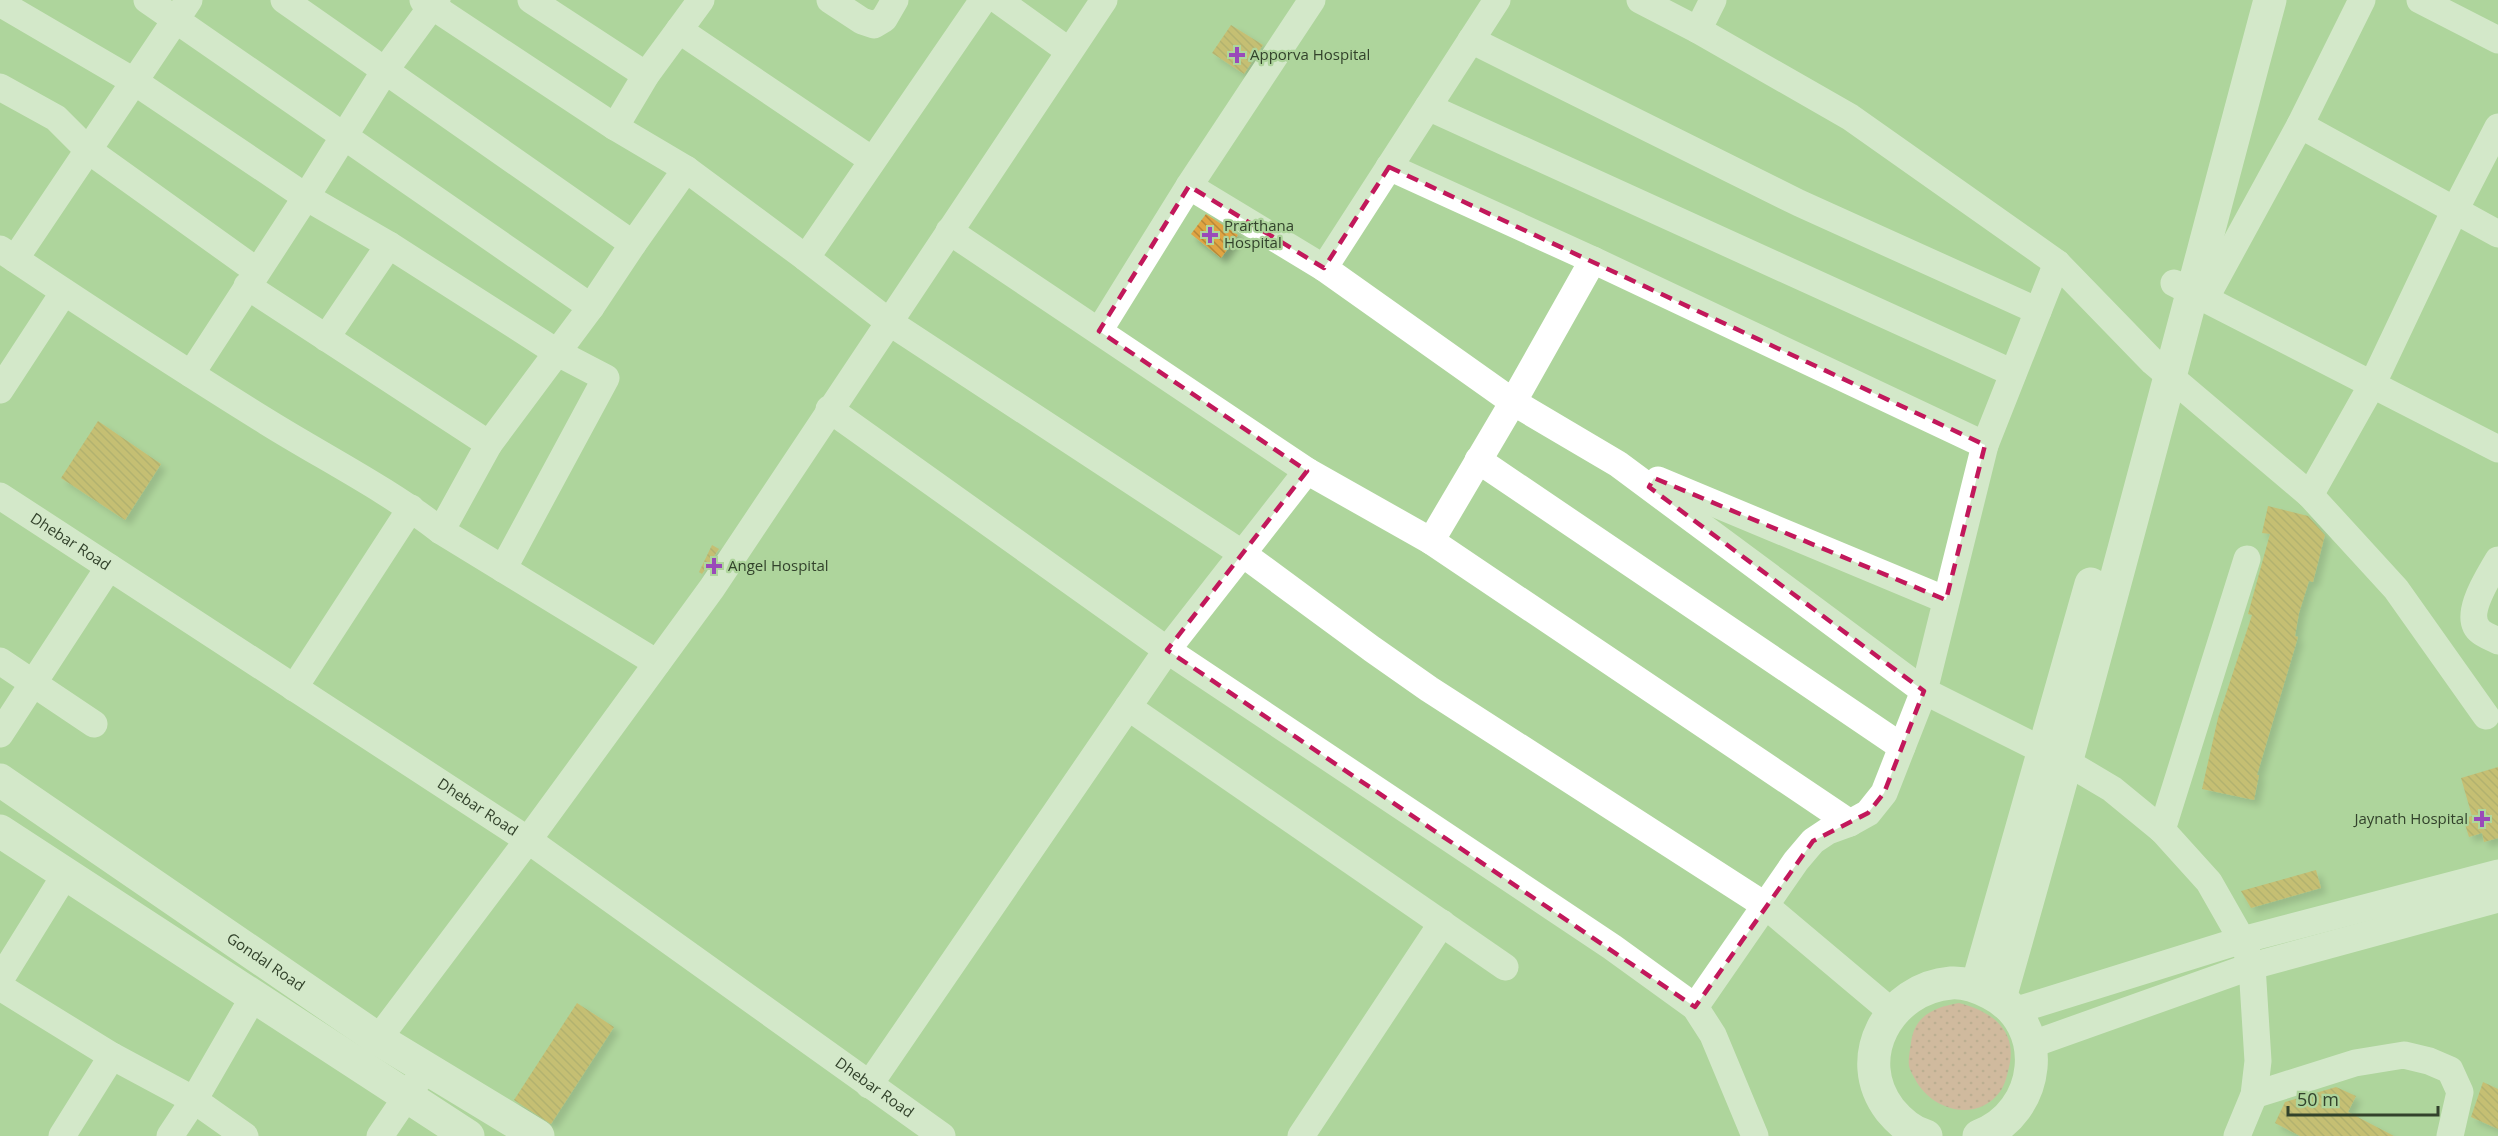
<svg xmlns="http://www.w3.org/2000/svg" width="2498" height="1136" viewBox="0 0 2498 1136" font-family="'Open Sans',sans-serif">
	<style>
		.grass { fill: url(#grass-dots) }
		.building { fill: url(#building-back-hatch); filter: url(#shadow) }
		.lines { fill: none; stroke-linecap: round; stroke-linejoin: round }
		.minor { stroke: #fff; stroke-width: 27 }
		.major { stroke: #fff; stroke-width: 33 }
		.marked { fill: none; stroke: #c2185b; stroke-width: 4.5; stroke-dasharray: 12 8; stroke-linejoin: round }
		.poi-dot { fill: #9a49b9; stroke: #aed59c; stroke-width: 2 }
		.labels { text-anchor: middle; stroke-width: 4.5; stroke-linejoin: round; paint-order: stroke }
		.poi-label { font-size: 15px; fill: #32422b; stroke: #aed59c; text-anchor: start }
		.street-label { font-size: 15px; fill: #32422b; stroke: #aed59c }
	</style>
	<defs>
		<pattern id="grass-dots" width="8" height="8" patternUnits="userSpaceOnUse" patternTransform="scale(1.5)"><rect width="8" height="8" fill="#f899a0"/><path d="M2 2h.1M6 6h.1" fill="none" stroke="#c97e83" stroke-width="1.8" stroke-linecap="round"/></pattern>
		<pattern id="building-back-hatch" width="6" height="6" patternUnits="userSpaceOnUse" patternTransform="scale(1.5)"><rect width="6" height="6" fill="#e0a443"/><path d="M-1 5l2 2M0 0l6 6M5-1l2 2" fill="none" stroke="#b68738"/></pattern>
		<filter id="shadow"><feDropShadow dx="5.5" dy="5.5" stdDeviation="3" flood-color="#0004"/></filter>
	</defs>
	<rect width="100%" height="100%" fill="#aed59c"/>
	<path class="grass" d="M 1959,1003 C 1991,1011 2018,1030 2009,1067 C 2007,1075 2005,1086 1999,1093 C 1975,1123 1931,1110 1915,1079 C 1913,1075 1910,1071 1909,1066 C 1908,1059 1910,1050 1911,1043 C 1914,1016 1934,1007 1959,1003 Z"/>
	<g class="building">
		<polygon points="1231,25 1263,45 1244,74 1212,53"/>
		<polygon points="1206,214 1238,235 1221,258 1191,234"/>
		<polygon points="98,421 161,464 125,520 61,478"/>
		<polygon points="2268,506 2308,516 2325,535 2313,582 2309,581 2299,613 2295,636 2298,637 2257,775 2259,775 2254,800 2202,789 2218,718 2252,615 2248,614 2270,534 2262,533"/>
		<polygon points="712,545 719,549 702,574 699,572"/>
		<polygon points="2498,767 2498,838 2484,842 2482,833 2469,837 2463,818 2472,816 2461,778"/>
		<polygon points="2316,870 2321,888 2251,908 2241,891"/>
		<polygon points="577,1003 614,1027 551,1124 514,1100"/>
		<polygon points="2483,1082 2498,1089 2498,1129 2471,1117"/>
		<polygon points="2336,1087 2356,1096 2348,1112 2394,1136 2300,1136 2275,1123 2285,1102"/>
	</g>
	<g class="lines">
		<g class="minor">
			<polyline points="147,0 591,307 489,444 441,531"/>
			<polyline points="284,0 633,244 591,307"/>
			<polyline points="437,0 432,6 615,127"/>
			<polyline points="531,0 646,75"/>
			<polyline points="830,0 862,21 874,25 884,19 895,0"/>
			<polyline points="983,0 806,258 889,322 1243,554 1372,649 1429,689 1766,906 1892,1012"/>
			<polyline points="998,0 1069,51"/>
			<polyline points="1640,0 1698,30 1850,117 2057,263 2153,362 2310,495 2396,589 2486,716"/>
			<polyline points="2420,0 2498,40"/>
			<polyline points="0,3 135,82 306,197 389,245 558,353 606,378 503,569"/>
			<polyline points="679,30 872,160"/>
			<polyline points="1698,30 1713,0"/>
			<polyline points="1471,40 1799,203 2038,311"/>
			<polyline points="0,87 56,118 88,150 257,271"/>
			<polyline points="1428,107 2013,373"/>
			<polyline points="2300,125 2362,0"/>
			<polyline points="1389,167 1593,260"/>
			<polyline points="686,169 806,258"/>
			<polyline points="1189,186 1324,268 1497,0"/>
			<polyline points="949,231 1307,471 1431,541 1850,823"/>
			<polyline points="633,244 686,169 615,127 646,75 701,0"/>
			<path d="M 0,249 C 88,308 177,366 267,422 C 325,458 387,489 441,531 L 657,663"/>
			<polyline points="15,259 189,0"/>
			<polyline points="1324,268 1513,402 1593,260 1985,445"/>
			<polyline points="2174,283 2498,449"/>
			<polyline points="247,286 489,444"/>
			<polyline points="2205,299 2300,125 2498,234"/>
			<polyline points="1099,331 1189,186 1312,0"/>
			<polyline points="326,338 389,245"/>
			<polyline points="191,374 306,197 386,69 432,6 423,0"/>
			<polyline points="0,390 64,292"/>
			<polyline points="829,409 1167,650 1612,947 1695,1007 1713,1035 1755,1136"/>
			<polyline points="1478,460 1902,747"/>
			<polyline points="1658,480 1946,600"/>
			<polyline points="2310,495 2372,385 2454,212 2498,127"/>
			<path id="s1" d="M 0,496 L 528,840 L 942,1136"/>
			<polyline points="1431,541 1513,402 1618,464 1924,691 2068,763 2112,789 2162,830 2209,882 2242,940 2252,966 2258,1061 2254,1095 2237,1136"/>
			<path d="M 2498,560 C 2489,576 2461,617 2481,632 C 2486,636 2493,638 2498,641"/>
			<polyline points="0,661 94,724"/>
			<polyline points="294,688 411,508"/>
			<polyline points="1128,707 1505,967"/>
			<polyline points="0,734 109,567"/>
			<polyline points="2162,830 2247,559"/>
			<polyline points="0,980 65,875"/>
			<polyline points="0,987 112,1056 194,1100 245,1136"/>
			<polyline points="1695,1007 1796,861 1813,841 1828,831 1850,823 1868,813 1884,793 1924,691 1985,445 2057,263"/>
			<polyline points="2014,1011 2242,940 2498,873"/>
			<polyline points="378,1039 528,840 712,588 1104,0"/>
			<polyline points="2030,1045 2252,966 2498,899"/>
			<polyline points="869,1085 1167,650 1307,471"/>
			<polyline points="2254,1095 2355,1063 2404,1055 2429,1061 2450,1070 2460,1092 2450,1136"/>
			<polyline points="62,1136 112,1056"/>
			<polyline points="170,1136 194,1100 254,996"/>
			<polyline points="380,1136 418,1080"/>
			<polyline points="1301,1136 1442,923"/>
		</g>
		<g class="major">
			<path id="s2" d="M 0,780 L 378,1039 L 538,1136"/>
			<polyline points="0,831 468,1136"/>
			<polyline points="1977,986 2091,584"/>
			<path d="M 2000,998 C 2095,667 2181,333 2270,0"/>
			<path d="M 1926,1136 C 1911,1132 1900,1122 1890,1110 C 1850,1058 1889,988 1951,983 C 1965,982 1978,987 1990,993 C 2052,1024 2041,1113 1979,1136"/>
		</g>
	</g>
	<path d="M0 0H2498V1136H0ZM 1389,167 L 1985,445 L 1946,600 L 1654,478 L 1649,487 L 1924,691 L 1884,793 L 1868,813 L 1813,841 L 1695,1007 L 1167,650 L 1307,471 L 1099,331 L 1189,186 L 1324,268 Z" fill="#aed59c" fill-opacity=".55" fill-rule="evenodd"/>
	<path class="marked" d="M 1389,167 L 1985,445 L 1946,600 L 1654,478 L 1649,487 L 1924,691 L 1884,793 L 1868,813 L 1813,841 L 1695,1007 L 1167,650 L 1307,471 L 1099,331 L 1189,186 L 1324,268 Z"/>
	<g class="poi-dot">
		<path d="M1234 46h6v6h6v6h-6v6h-6v-6h-6v-6h6z"/>
		<path d="M1207 226h6v6h6v6h-6v6h-6v-6h-6v-6h6z"/>
		<path d="M711 557h6v6h6v6h-6v6h-6v-6h-6v-6h6z"/>
		<path d="M2479 810h6v6h6v6h-6v6h-6v-6h-6v-6h6z"/>
	</g>
	<g class="labels">
		<g class="poi-label">
			<text x="1250" y="60">Apporva Hospital</text>
			<text x="1224" y="231">Prarthana<tspan x="1224" dy="17">Hospital</tspan></text>
			<text x="728" y="571">Angel Hospital</text>
			<text x="2468" y="824" text-anchor="end">Jaynath Hospital</text>
		</g>
		<g class="street-label">
			<text dy="5" stroke="none"><textPath href="#s1" startOffset="84">Dhebar Road</textPath></text>
			<text dy="5" stroke="none"><textPath href="#s1" startOffset="570">Dhebar Road</textPath></text>
			<text dy="5" stroke="none"><textPath href="#s2" startOffset="322">Gondal Road</textPath></text>
			<text dy="5" stroke="none"><textPath href="#s1" startOffset="1056">Dhebar Road</textPath></text>
		</g>
	</g>
	<path d="M2288 1106v9h150v-9" fill="none" stroke="#32422b" stroke-width="3"/>
	<text x="2297" y="1106" font-size="18" fill="#32422b" stroke="#aed59c" stroke-width="4.5" paint-order="stroke">50 m</text>
</svg>
